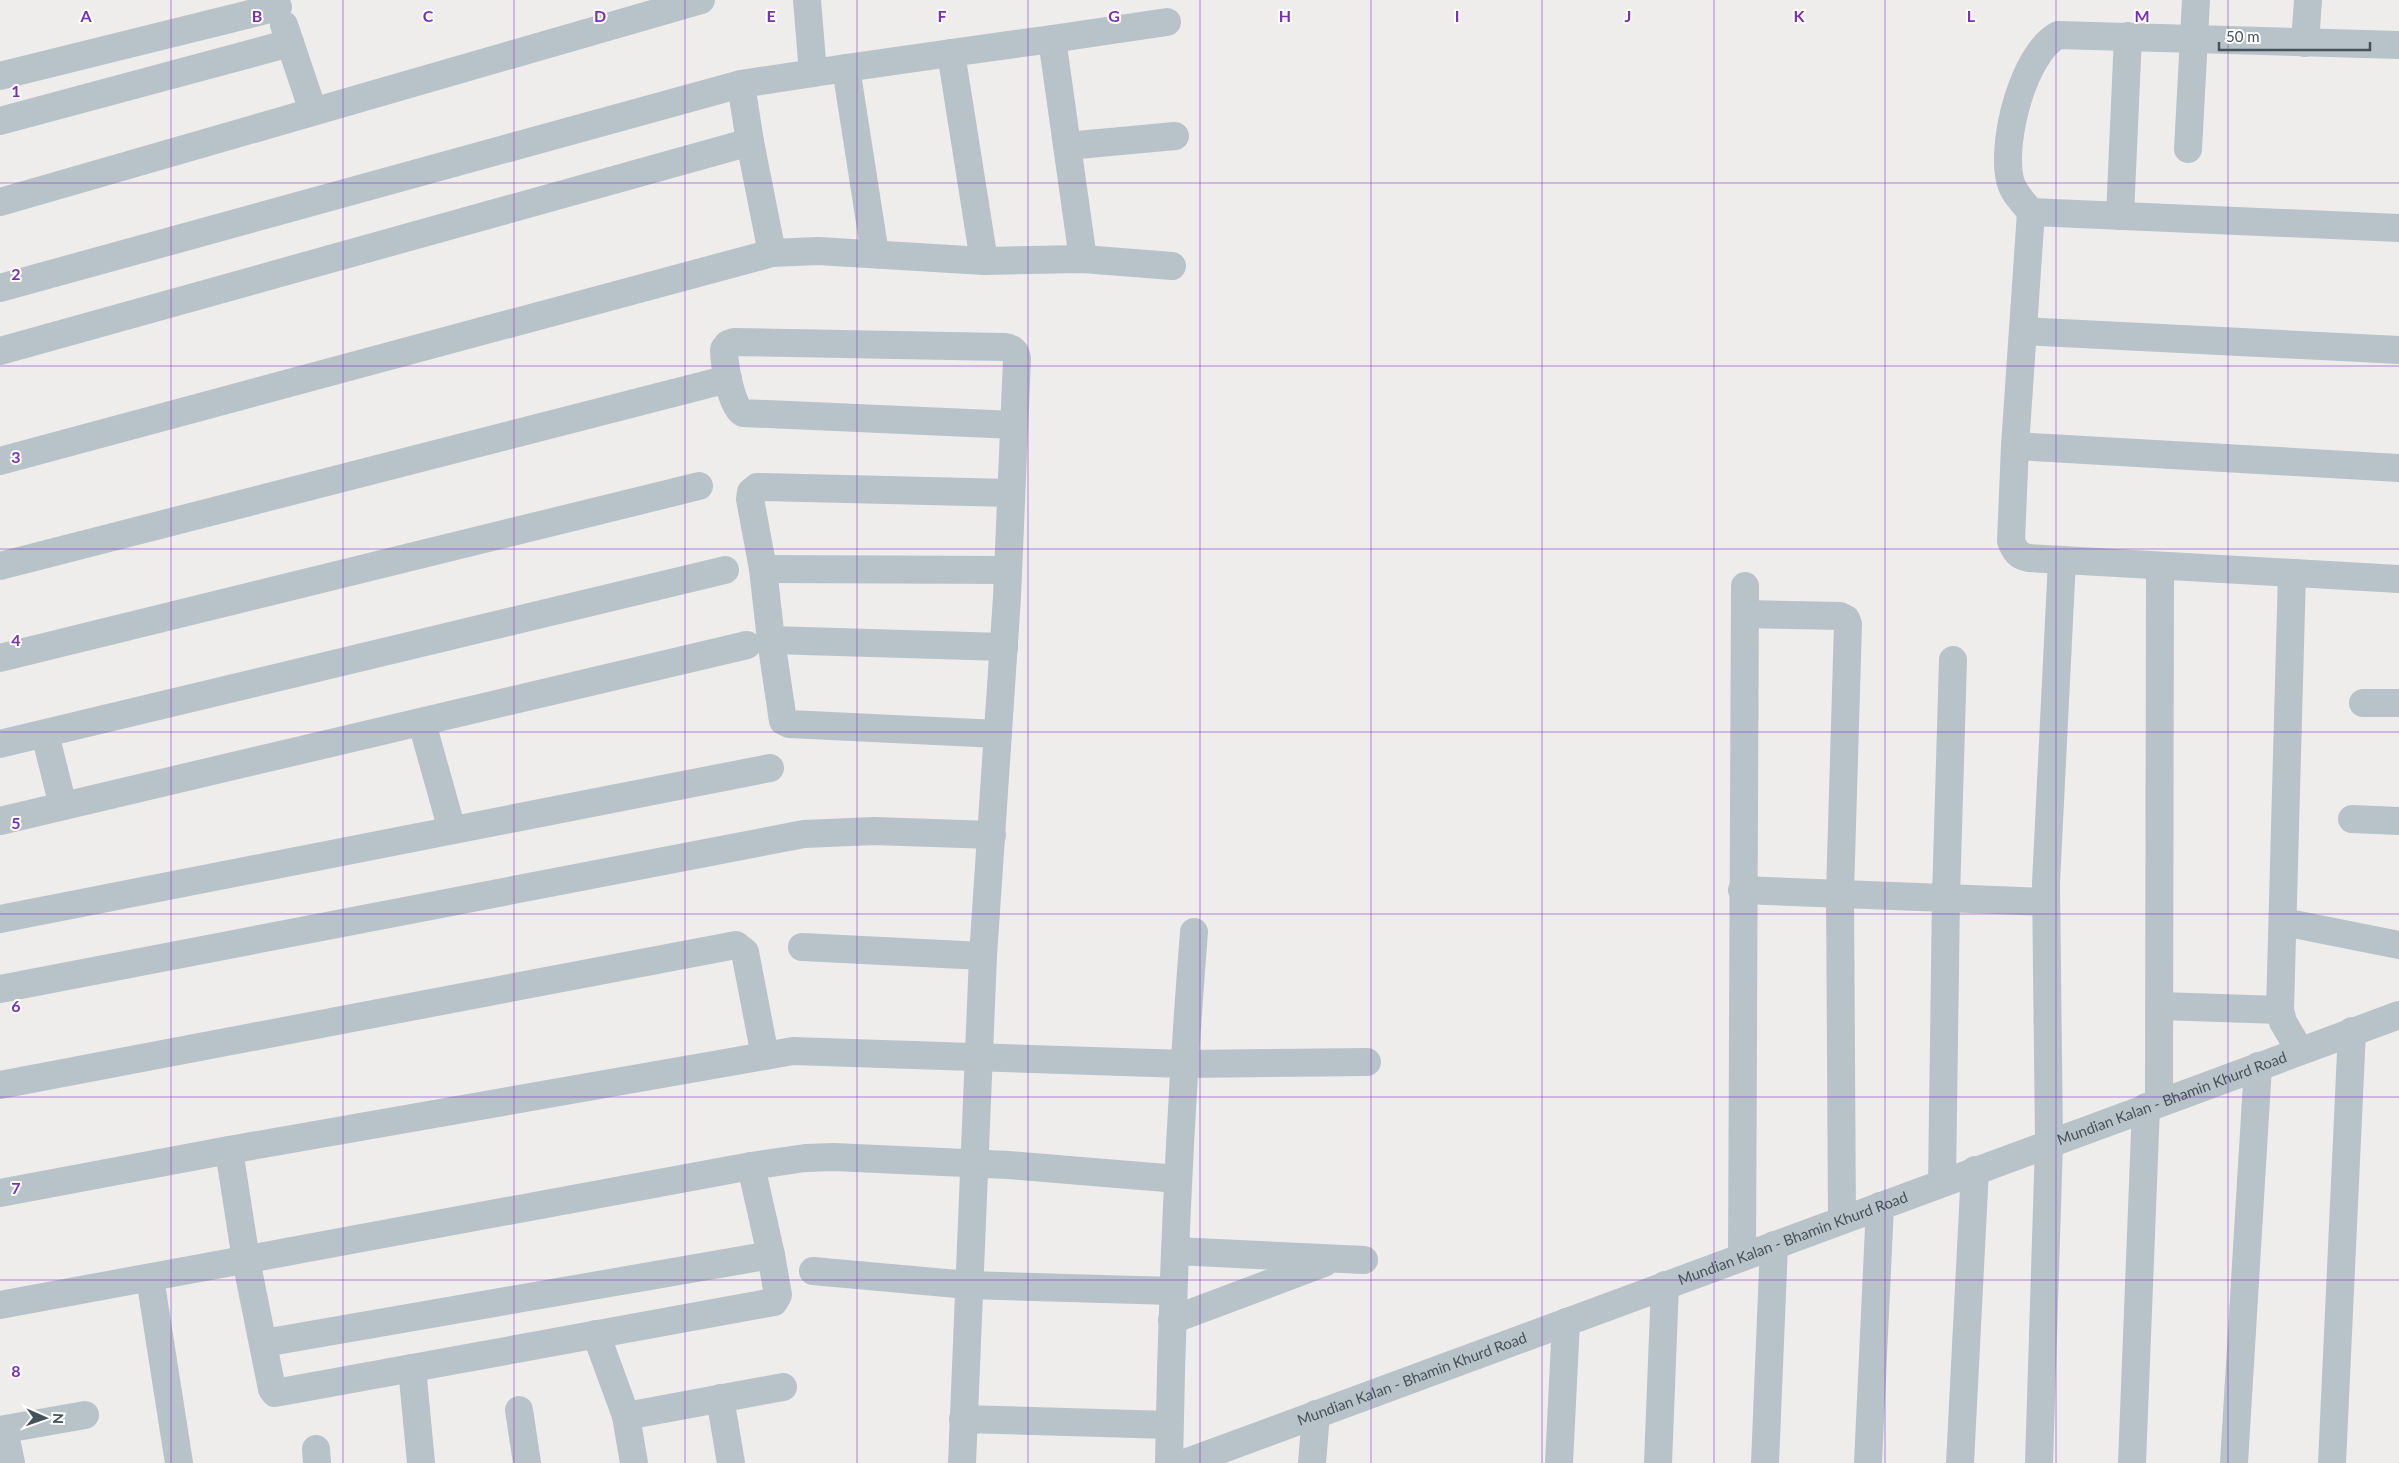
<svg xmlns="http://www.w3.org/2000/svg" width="2399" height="1463" viewBox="0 0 2399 1463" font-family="Lato,sans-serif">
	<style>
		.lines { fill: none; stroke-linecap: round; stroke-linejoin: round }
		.minor { stroke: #b8c3c9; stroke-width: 28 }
		.grid { fill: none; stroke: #7b2cbf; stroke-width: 1; stroke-opacity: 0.55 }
		.labels { text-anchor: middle; stroke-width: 4; stroke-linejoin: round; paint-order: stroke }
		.street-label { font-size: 15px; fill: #455259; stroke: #fff }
		.grid-label { font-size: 16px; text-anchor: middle; font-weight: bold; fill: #7b2cbf; stroke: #fff; stroke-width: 4; stroke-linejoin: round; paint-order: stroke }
	</style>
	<rect width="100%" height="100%" fill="#efecec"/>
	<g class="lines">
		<g class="minor">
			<polyline points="807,0 813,73"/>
			<polyline points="284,25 313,111"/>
			<polyline points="1052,39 1167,22"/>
			<polyline points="2305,43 2308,0"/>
			<polyline points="846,68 951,53"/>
			<polyline points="0,76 278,7"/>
			<polyline points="0,121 290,43"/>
			<polyline points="1067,146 1175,136"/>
			<polyline points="2188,149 2196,0"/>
			<polyline points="0,202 701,0"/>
			<path d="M 2031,212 C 2023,202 2013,193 2010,180 C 2001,142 2023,54 2058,35 L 2399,45"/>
			<polyline points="2120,216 2128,36"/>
			<path d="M 2399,228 L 2031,212 L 2015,446 L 2011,541 C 2015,551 2018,556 2029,558 L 2399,579"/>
			<polyline points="772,253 750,142 741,84 846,68 875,254"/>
			<polyline points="984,261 951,53 1052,39 1083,259"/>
			<polyline points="0,288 741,84"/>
			<polyline points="2023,331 2399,350"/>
			<polyline points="0,351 750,142"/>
			<polyline points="2015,446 2399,468"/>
			<polyline points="0,461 772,253 818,251 984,261 1083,259 1172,266"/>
			<polyline points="0,566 728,379"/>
			<polyline points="763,569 1008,570"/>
			<polyline points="2292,573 2280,1010 2283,1022 2300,1051"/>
			<polyline points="1745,614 1840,616 1846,619 1848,624 1840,893 1842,1220"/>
			<polyline points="771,640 1004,647"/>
			<polyline points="0,658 699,486"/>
			<polyline points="2363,703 2399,703"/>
			<polyline points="422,723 452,830"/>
			<polyline points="45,734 63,806"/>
			<polyline points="998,734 789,724 783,721 771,640 763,569 750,499 751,492 757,487 1011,493"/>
			<polyline points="0,744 725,570"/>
			<polyline points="2352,819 2399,821"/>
			<polyline points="0,821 747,645"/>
			<polyline points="1742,890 2046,902"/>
			<polyline points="0,919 770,768"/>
			<polyline points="2283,922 2399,945"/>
			<polyline points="802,947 983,956"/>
			<polyline points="0,989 804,834 874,831 992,835"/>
			<polyline points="2160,1006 2280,1010"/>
			<polyline points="0,1085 736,945 745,952 765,1056"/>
			<polyline points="2159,1103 2160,566"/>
			<polyline points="229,1150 246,1260 272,1389 275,1393 774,1302 778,1295 771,1255"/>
			<polyline points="1942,1182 1946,897 1953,660"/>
			<polyline points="0,1193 229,1150 793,1051 1184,1064 1367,1062"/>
			<polyline points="1175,1251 1364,1260"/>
			<polyline points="1742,1256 1745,586"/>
			<polyline points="813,1271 968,1285 1173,1291"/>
			<polyline points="150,1278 179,1463"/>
			<polyline points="0,1305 751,1166 805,1158 834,1157 1008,1165 1178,1179"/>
			<polyline points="1172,1320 1324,1263"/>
			<polyline points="596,1334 626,1416 634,1463"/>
			<polyline points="264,1343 771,1255 751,1166"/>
			<polyline points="412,1368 421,1463"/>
			<polyline points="720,1398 731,1463"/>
			<polyline points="519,1410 527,1463"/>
			<polyline points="626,1416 783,1387"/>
			<polyline points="963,1419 1169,1425"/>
			<polyline points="0,1430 85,1415"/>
			<polyline points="4,1430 11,1463"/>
			<polyline points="316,1449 317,1463"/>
			<path d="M 962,1463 L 983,956 L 1007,597 L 1017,359 C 1016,351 1012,348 1004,347 L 734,342 L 728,344 L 724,349 C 724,363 731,407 743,413 L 1014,425"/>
			<path d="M 1169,1463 C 1172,1286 1180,1109 1194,932"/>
			<path id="s1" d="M 1185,1463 L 2399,1015"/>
			<polyline points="1312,1463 1316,1414"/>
			<polyline points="1559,1463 1566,1322"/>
			<polyline points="1658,1463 1665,1285"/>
			<polyline points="1765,1463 1774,1245"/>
			<polyline points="1868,1463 1880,1206"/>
			<polyline points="1960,1463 1975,1170"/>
			<polyline points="2039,1463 2049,1143 2046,883 2062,560"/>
			<polyline points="2132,1463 2146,1107"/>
			<polyline points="2234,1463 2258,1066"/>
			<polyline points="2332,1463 2352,1031"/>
		</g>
	</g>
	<path class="grid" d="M 171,0 L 171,1463M 343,0 L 343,1463M 514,0 L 514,1463M 685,0 L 685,1463M 857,0 L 857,1463M 1028,0 L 1028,1463M 1200,0 L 1200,1463M 1371,0 L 1371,1463M 1542,0 L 1542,1463M 1714,0 L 1714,1463M 1885,0 L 1885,1463M 2056,0 L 2056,1463M 2228,0 L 2228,1463M 0,183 L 2399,183M 0,366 L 2399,366M 0,549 L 2399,549M 0,732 L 2399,732M 0,914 L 2399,914M 0,1097 L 2399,1097M 0,1280 L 2399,1280"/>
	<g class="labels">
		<g class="street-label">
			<text dy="5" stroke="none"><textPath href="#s1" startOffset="1052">Mundian Kalan - Bhamin Khurd Road</textPath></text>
			<text dy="5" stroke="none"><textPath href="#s1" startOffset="648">Mundian Kalan - Bhamin Khurd Road</textPath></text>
			<text dy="5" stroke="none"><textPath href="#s1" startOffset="242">Mundian Kalan - Bhamin Khurd Road</textPath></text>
		</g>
	</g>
	<g class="grid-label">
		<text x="86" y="22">A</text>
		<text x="257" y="22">B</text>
		<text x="428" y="22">C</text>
		<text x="600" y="22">D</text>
		<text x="771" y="22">E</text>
		<text x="942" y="22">F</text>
		<text x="1114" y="22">G</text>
		<text x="1285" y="22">H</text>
		<text x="1457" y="22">I</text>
		<text x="1628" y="22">J</text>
		<text x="1799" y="22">K</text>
		<text x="1971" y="22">L</text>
		<text x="2142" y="22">M</text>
		<text x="16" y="97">1</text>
		<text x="16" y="280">2</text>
		<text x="16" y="463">3</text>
		<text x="16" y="646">4</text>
		<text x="16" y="829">5</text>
		<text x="16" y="1012">6</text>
		<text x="16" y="1194">7</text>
		<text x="16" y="1377">8</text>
	</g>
	<g transform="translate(45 1418) rotate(92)" stroke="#ffffff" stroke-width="4" paint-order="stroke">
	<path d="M0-4L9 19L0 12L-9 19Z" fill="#455259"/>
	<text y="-8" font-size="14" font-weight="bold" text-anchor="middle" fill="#455259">N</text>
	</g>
	<path d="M2219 42v8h151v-8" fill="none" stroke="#455259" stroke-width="2.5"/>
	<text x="2226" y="42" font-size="15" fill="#455259" stroke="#ffffff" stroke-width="4" paint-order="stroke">50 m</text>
</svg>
